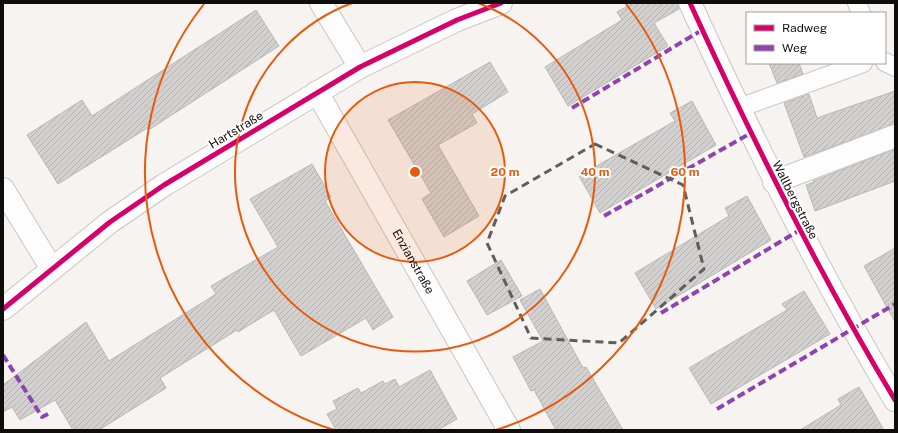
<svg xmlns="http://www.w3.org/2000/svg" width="898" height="433" viewBox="0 0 898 433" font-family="'Public Sans',sans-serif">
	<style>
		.building { fill: url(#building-hatch); stroke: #bab8b6 }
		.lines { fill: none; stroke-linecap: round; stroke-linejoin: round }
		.lane-casing { stroke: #c8c6c3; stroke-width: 20 }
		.street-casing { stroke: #c8c6c3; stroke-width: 24 }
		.lane { stroke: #fefdfd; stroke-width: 18 }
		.street { stroke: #fefdfd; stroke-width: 22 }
		.quiet { stroke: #8e44ad; stroke-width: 4; stroke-dasharray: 8 4; stroke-linecap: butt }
		.cycleway-casing { stroke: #fff; stroke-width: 8 }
		.cycleway { stroke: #d6006c; stroke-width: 5 }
		.marked { fill: none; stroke: #605e5c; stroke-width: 3; stroke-dasharray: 8 5; stroke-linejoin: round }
		.ring { fill: none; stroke: #e8590c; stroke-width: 2 }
		.labels { text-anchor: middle; stroke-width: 4; stroke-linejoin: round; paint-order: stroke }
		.street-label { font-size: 12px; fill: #0f0d0c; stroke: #fff }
		.centre { fill: #e8590c; stroke: #fff; stroke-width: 2 }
		.ring-label { font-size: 12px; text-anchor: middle; font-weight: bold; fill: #e8590c; stroke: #fff; stroke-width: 4; stroke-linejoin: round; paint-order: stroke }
	</style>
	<defs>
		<pattern id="building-hatch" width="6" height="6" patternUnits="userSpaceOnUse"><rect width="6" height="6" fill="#d3d1cf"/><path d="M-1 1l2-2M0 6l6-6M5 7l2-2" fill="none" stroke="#b4b2b1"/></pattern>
	</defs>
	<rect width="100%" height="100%" fill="#f6f3f0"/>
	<g class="building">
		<polygon points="633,3 678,3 679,9 654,23 668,46 568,106 545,67 622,20 617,12"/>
		<polygon points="256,10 279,46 150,129 149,127 58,184 27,135 82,100 92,116"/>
		<polygon points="490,62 508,92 472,114 477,123 438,145 479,216 444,237 422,199 431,193 388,120"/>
		<polygon points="769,63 799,63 803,74 777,83"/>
		<polygon points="895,91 895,124 804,157 784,103 809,94 817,118"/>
		<polygon points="692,101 716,145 600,213 579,176 675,121 670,113"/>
		<polygon points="895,149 895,181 815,211 806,185 814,182 813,181"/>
		<polygon points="312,164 331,197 325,201 393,317 373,330 366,318 301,356 274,310 238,332 237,330 160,378 166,388 99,430 73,430 55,400 20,420 12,407 3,412 3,385 86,322 109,361 216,294 211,286 278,247 250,199"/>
		<polygon points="747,196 771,240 656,309 635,273 729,216 725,208"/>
		<polygon points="895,248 895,322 864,266"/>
		<polygon points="501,260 522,296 487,315 467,281"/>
		<polygon points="540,289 583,368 586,367 623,430 556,430 534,390 531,391 513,357 543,341 520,300"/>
		<polygon points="804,291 830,334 711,404 689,368 787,310 782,304"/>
		<polygon points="430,370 457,419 438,430 336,430 327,414 337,409 333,401 358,388 361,393 383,381 385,384 395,379 399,387"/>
		<polygon points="859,387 884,430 800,430 841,405 838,399"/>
	</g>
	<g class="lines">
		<g class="lane-casing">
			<g id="lane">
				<polyline points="857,3 861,13"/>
				<polyline points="885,62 895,67"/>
				<polyline points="739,108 863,63"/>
			</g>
		</g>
		<g class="street-casing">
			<g id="street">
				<polyline points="321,3 360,67"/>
				<path d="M 690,3 C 752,139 818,272 895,400"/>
				<path id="s1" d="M 317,92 L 509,430"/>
				<polyline points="774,182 895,136"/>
				<polyline points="3,189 52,269"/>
				<polyline points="3,309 110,222 164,185 360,67 457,20 501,3"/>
			</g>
		</g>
		<use href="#lane" class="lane"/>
		<use href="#street" class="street"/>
		<g class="quiet">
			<polyline points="572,108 702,30"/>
			<polyline points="604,216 751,133"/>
			<polyline points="661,313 800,230"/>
			<polyline points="3,355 42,417 50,413"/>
			<polyline points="717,409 895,304"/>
		</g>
		<g class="cycleway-casing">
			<g id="cycleway">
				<path d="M 690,3 C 752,139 818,272 895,400"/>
				<polyline points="3,309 110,222 164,185 360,67 457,20 501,3"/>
			</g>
		</g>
		<use href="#cycleway" class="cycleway"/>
	</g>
	<path class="marked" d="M 595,144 L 683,185 L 704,269 L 619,343 L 531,338 L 487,243 L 505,196 Z"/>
	<circle cx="415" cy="172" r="90" fill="#e8590c" fill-opacity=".12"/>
	<g class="ring">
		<circle cx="415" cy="172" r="90"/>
		<path d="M478 3A180 180 0 1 1 352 3"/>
		<path d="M334 430A270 270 0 0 1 204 4M626 4A270 270 0 0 1 496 430"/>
	</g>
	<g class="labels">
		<g class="street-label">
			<text transform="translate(236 130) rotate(-31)" y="4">Hartstraße</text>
			<text transform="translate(795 200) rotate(63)" y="4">Wallbergstraße</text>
			<text dy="4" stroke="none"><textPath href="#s1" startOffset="195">Enzianstraße</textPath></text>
		</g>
	</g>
	<circle cx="415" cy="172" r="6" class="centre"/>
	<g class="ring-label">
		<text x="505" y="176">20 m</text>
		<text x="595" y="176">40 m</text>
		<text x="685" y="176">60 m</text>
	</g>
	<rect width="898" height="433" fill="none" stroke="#0f0d0c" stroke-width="8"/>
	<rect x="746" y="12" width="140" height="52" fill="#ffffff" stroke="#9f9e9e"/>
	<rect x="754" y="25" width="20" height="6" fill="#d6006c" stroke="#9f9e9e"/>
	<text x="782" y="32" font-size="12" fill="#0f0d0c">Radweg</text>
	<rect x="754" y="45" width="20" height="6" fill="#8e44ad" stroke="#9f9e9e"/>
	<text x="782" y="52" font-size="12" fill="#0f0d0c">Weg</text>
</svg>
